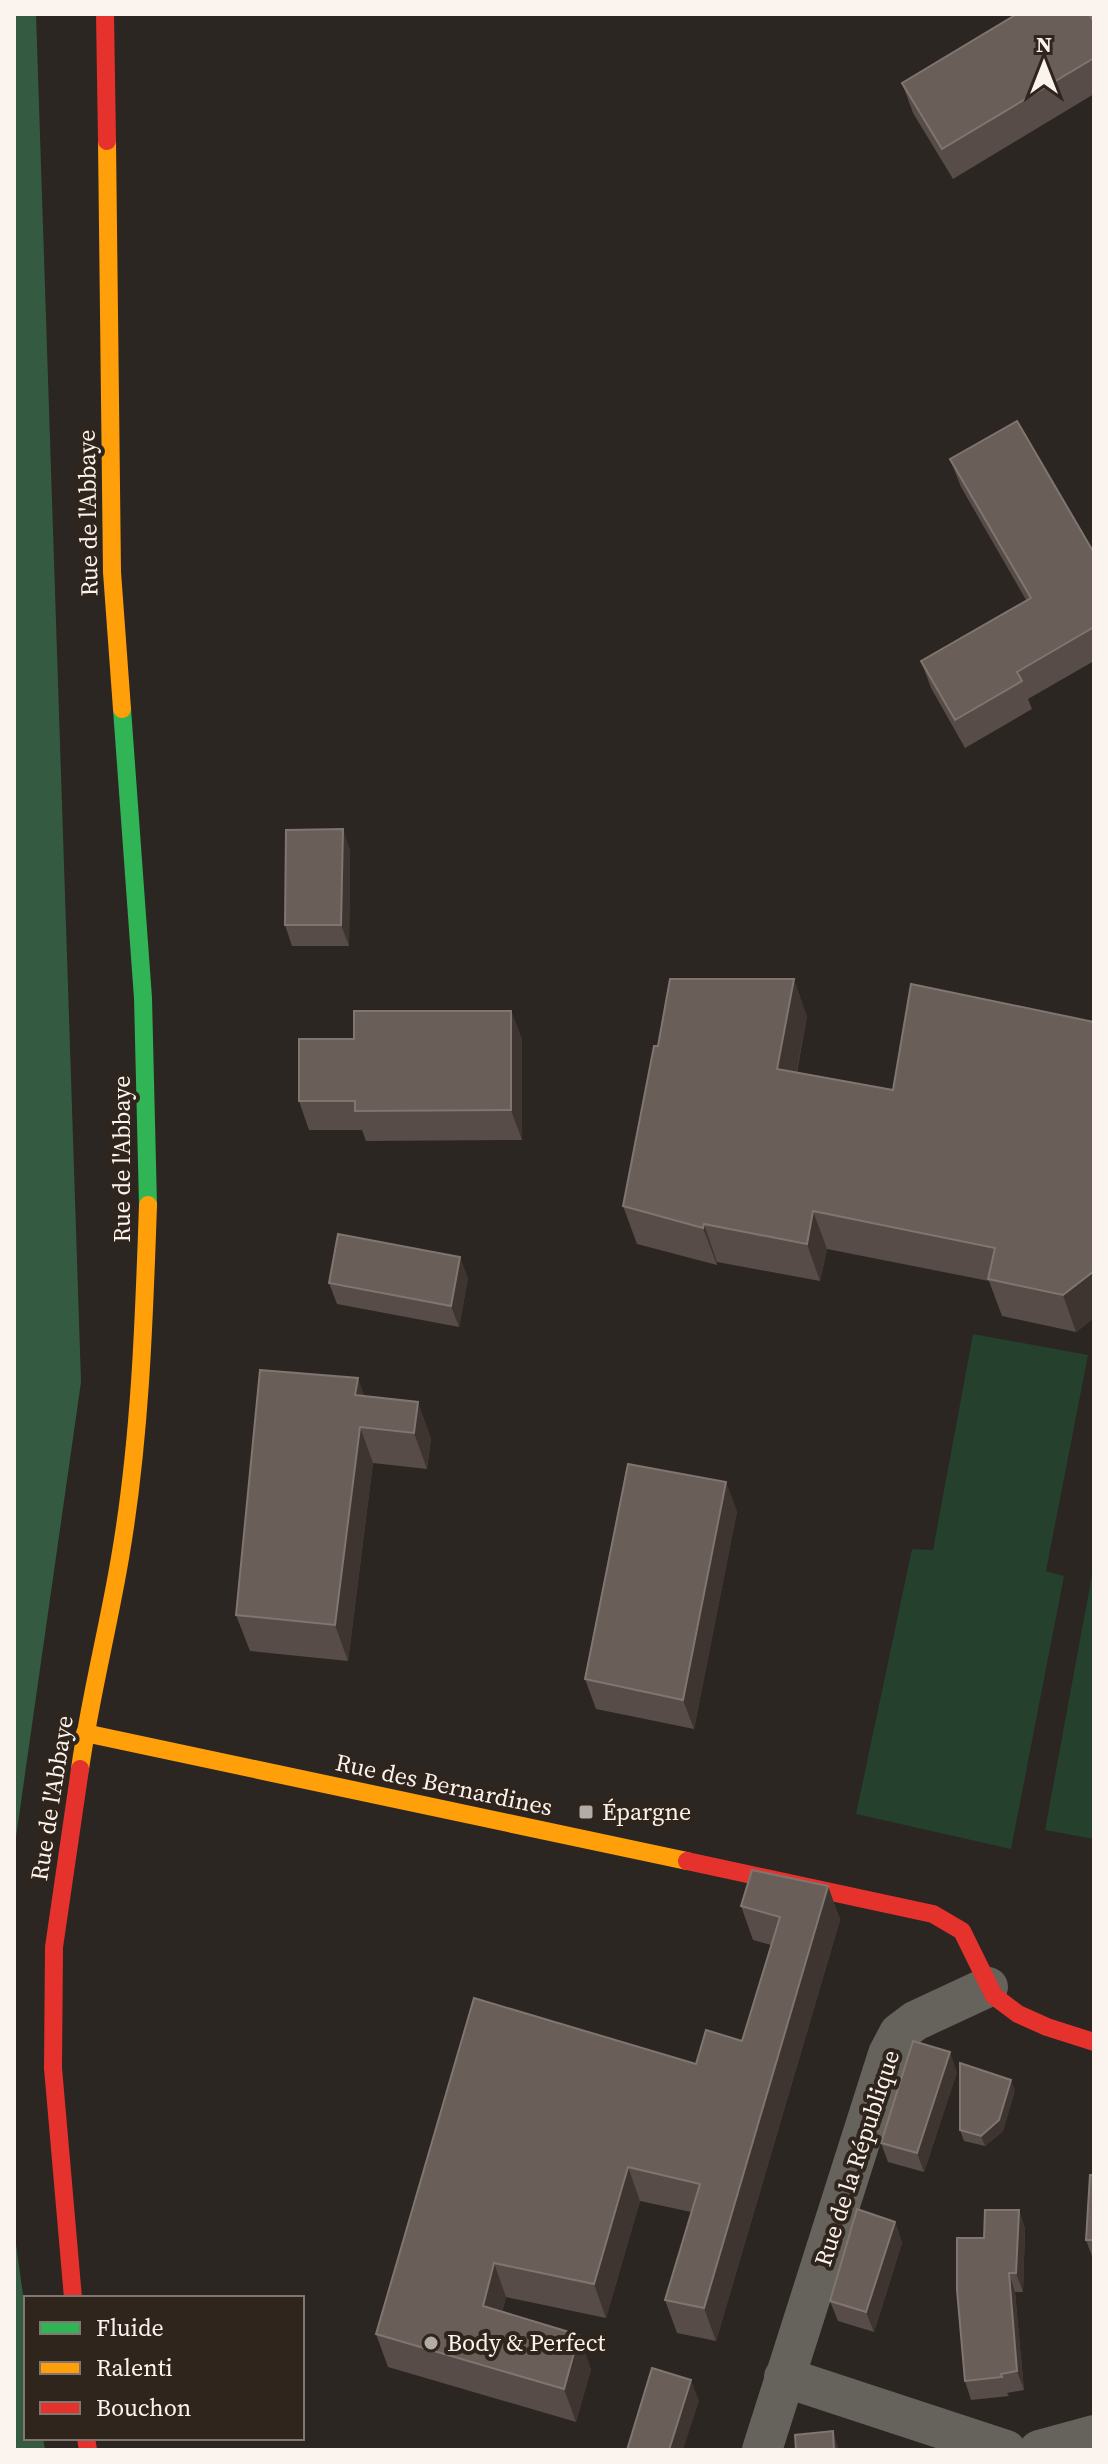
<svg xmlns="http://www.w3.org/2000/svg" width="1108" height="2464" viewBox="0 0 1108 2464" font-family="'Source Serif 4',serif">
	<style>
		.green { fill: #25402d }
		.forest { fill: #345b41 }
		.lines { fill: none; stroke-linecap: round; stroke-linejoin: round }
		.street { stroke: #66625c; stroke-width: 40 }
		.fast { stroke: #30b455; stroke-width: 18 }
		.slow { stroke: #ff9f0a; stroke-width: 18 }
		.jam { stroke: #e5322d; stroke-width: 18 }
		.wall { fill: #574c47 }
		.shaded-wall { fill: #3e3530 }
		.building { fill: #695e58; stroke: #807570; stroke-width: 2 }
		.poi-dot { fill: #b2aba6; stroke: #30251c; stroke-width: 3 }
		.labels { text-anchor: middle; stroke-width: 8; stroke-linejoin: round; paint-order: stroke }
		.street-label { font-size: 24px; fill: #fbf3ed; stroke: #30251c }
		.poi-label { font-size: 24px; fill: #fbf3ed; stroke: #30251c; text-anchor: start }
	</style>
	<rect width="100%" height="100%" fill="#2b2621"/>
	<g class="green">
		<polygon points="973,1334 1088,1355 1046,1571 1064,1576 1011,1849 856,1814 912,1549 933,1550"/>
		<polygon points="1094,1564 1094,1839 1045,1830"/>
	</g>
	<g class="forest">
		<polygon points="14,14 36,14 81,1382 15,1844 14,2001"/>
		<polygon points="14,2230 26,2316 26,2438 43,2438 45,2450 14,2450"/>
	</g>
	<g class="lines">
		<g class="street">
			<polyline points="784,2377 1006,2450"/>
			<polyline points="762,2450 888,2054 899,2033 915,2021 988,1987"/>
			<polyline points="1039,2450 1094,2435"/>
		</g>
		<polyline class="fast" points="122,709 143,998 148,1205"/>
		<g class="slow">
			<polyline points="107,141 112,572 122,709"/>
			<polyline points="85,1733 687,1861"/>
			<path d="M 80,1769 C 90,1698 108,1629 120,1558 C 140,1442 144,1323 148,1205"/>
		</g>
		<g class="jam">
			<polyline points="105,14 107,141"/>
			<polyline points="687,1861 933,1914 962,1931 994,1996 1018,2014 1047,2027 1094,2042"/>
			<polyline points="73,2298 53,2068 54,1947 80,1769"/>
			<polyline points="86,2438 88,2450"/>
		</g>
	</g>
	<g class="wall">
		<polygon points="1094,22 1094,94 953,179 913,113 902,83"/>
		<polygon points="950,459 1094,553 1094,661 1028,699 1032,709 965,748 931,688 921,661 1026,600 961,487"/>
		<polygon points="350,850 349,946 292,946 285,925"/>
		<polygon points="511,1011 522,1040 522,1140 366,1141 362,1130 309,1130 299,1101 354,1039"/>
		<polygon points="807,1016 797,1072 893,1090 1094,1022 1094,1318 1076,1332 1002,1316 989,1281 827,1249 820,1281 717,1262 717,1265 637,1244 623,1206 658,1046"/>
		<polygon points="468,1278 459,1327 337,1304 329,1283"/>
		<polygon points="364,1396 431,1438 427,1469 373,1463 348,1661 250,1651 236,1615"/>
		<polygon points="737,1511 694,1729 596,1709 585,1679"/>
		<polygon points="828,1886 840,1920 716,2341 677,2333 665,2300 691,2212 640,2201 606,2318 506,2297 502,2312 591,2369 576,2422 388,2367 376,2334 696,2064 742,2041 771,1945 753,1940 741,1906"/>
		<polygon points="957,2072 924,2172 888,2162 881,2143"/>
		<polygon points="1015,2090 1003,2131 985,2146 964,2141 960,2130"/>
		<polygon points="1094,2175 1094,2259 1093,2259 1086,2240"/>
		<polygon points="1019,2210 1025,2229 1023,2292 1015,2292 1024,2390 1007,2393 1009,2396 971,2400 965,2381 984,2238"/>
		<polygon points="895,2222 902,2243 874,2332 838,2321 830,2301"/>
	</g>
	<g class="shaded-wall">
		<polygon points="343,829 350,850 349,946 341,925"/>
		<polygon points="794,979 807,1016 790,1106 777,1069"/>
		<polygon points="511,1011 522,1040 522,1140 511,1110"/>
		<polygon points="813,1211 827,1249 820,1281 807,1244"/>
		<polygon points="704,1224 717,1262 717,1265 703,1228"/>
		<polygon points="460,1257 468,1278 459,1327 451,1306"/>
		<polygon points="1094,1271 1094,1318 1076,1332 1063,1295"/>
		<polygon points="358,1378 371,1414 355,1395"/>
		<polygon points="418,1402 431,1438 427,1469 414,1433"/>
		<polygon points="360,1427 373,1463 348,1661 335,1625"/>
		<polygon points="726,1482 737,1511 694,1729 683,1700"/>
		<polygon points="828,1886 840,1920 716,2341 704,2308"/>
		<polygon points="950,2052 957,2072 924,2172 917,2153"/>
		<polygon points="1011,2080 1015,2090 1003,2131 985,2146 981,2136"/>
		<polygon points="628,2167 640,2201 606,2318 594,2284"/>
		<polygon points="1019,2210 1025,2229 1023,2292 1016,2273"/>
		<polygon points="895,2222 902,2243 874,2332 866,2312"/>
		<polygon points="494,2263 506,2297 495,2340 483,2306"/>
		<polygon points="1009,2273 1015,2292 1024,2390 1017,2371"/>
		<polygon points="579,2335 591,2369 576,2422 564,2389"/>
		<polygon points="691,2380 699,2401 683,2450 669,2450"/>
		<polygon points="833,2431 839,2450 834,2450"/>
	</g>
	<g class="building">
		<polygon points="1017,14 1089,14 1094,22 1094,58 942,149 902,83"/>
		<polygon points="1017,421 1094,553 1094,627 1017,672 1022,681 955,720 921,661 1031,598 950,459"/>
		<polygon points="343,829 341,925 285,925 286,830"/>
		<polygon points="670,979 794,979 777,1069 893,1090 911,984 1094,1022 1094,1271 1063,1295 988,1279 995,1248 813,1211 807,1244 704,1224 703,1228 623,1206 654,1046 658,1046"/>
		<polygon points="354,1011 511,1011 511,1110 355,1111 355,1101 299,1101 299,1039 354,1039"/>
		<polygon points="338,1234 460,1257 451,1306 329,1283"/>
		<polygon points="260,1370 358,1378 355,1395 418,1402 414,1433 360,1427 335,1625 236,1615"/>
		<polygon points="628,1464 726,1482 683,1700 585,1679"/>
		<polygon points="752,1870 828,1886 704,2308 665,2300 700,2184 628,2167 594,2284 494,2263 483,2306 579,2335 564,2389 376,2334 474,1998 696,2064 706,2030 742,2041 780,1917 741,1906"/>
		<polygon points="913,2041 950,2052 917,2153 881,2143"/>
		<polygon points="960,2063 1011,2080 999,2120 981,2136 960,2130"/>
		<polygon points="1090,2175 1094,2175 1094,2240 1086,2240"/>
		<polygon points="857,2209 895,2222 866,2312 830,2301"/>
		<polygon points="985,2210 1019,2210 1016,2273 1009,2273 1017,2371 1001,2374 1002,2377 965,2381 957,2290 957,2238 984,2238"/>
		<polygon points="652,2368 691,2380 669,2450 627,2450"/>
		<polygon points="833,2431 834,2450 796,2450 795,2435"/>
	</g>
	<g class="poi-dot">
		<rect x="578" y="1804" width="16" height="16" rx="4"/>
		<circle cx="431" cy="2343" r="8"/>
	</g>
	<g class="labels">
		<g class="street-label">
			<text transform="translate(88 513) rotate(-91)" y="8">Rue de l'Abbaye</text>
			<text transform="translate(122 1159) rotate(-90)" y="8">Rue de l'Abbaye</text>
			<text transform="translate(444 1785) rotate(12)" y="8">Rue des Bernardines</text>
			<text transform="translate(52 1798) rotate(-81)" y="8">Rue de l'Abbaye</text>
			<text transform="translate(857 2158) rotate(-72)" y="8">Rue de la République</text>
		</g>
		<g class="poi-label">
			<text x="602" y="1820">Épargne</text>
			<text x="447" y="2351">Body &amp; Perfect</text>
		</g>
	</g>
	<rect width="1108" height="2464" fill="none" stroke="#fbf3ed" stroke-width="32"/>
	<rect x="24" y="2296" width="280" height="144" fill="#30251c" stroke="#817770" stroke-width="2"/>
	<rect x="40" y="2322" width="40" height="12" fill="#30b455" stroke="#817770" stroke-width="2"/>
	<text x="96" y="2336" font-size="24" fill="#fbf3ed">Fluide</text>
	<rect x="40" y="2362" width="40" height="12" fill="#ff9f0a" stroke="#817770" stroke-width="2"/>
	<text x="96" y="2376" font-size="24" fill="#fbf3ed">Ralenti</text>
	<rect x="40" y="2402" width="40" height="12" fill="#e5322d" stroke="#817770" stroke-width="2"/>
	<text x="96" y="2416" font-size="24" fill="#fbf3ed">Bouchon</text>
	<g transform="translate(1044 64)" stroke="#30251c" stroke-width="6" paint-order="stroke">
	<path d="M0-6L14 30L0 20L-14 30Z" fill="#fbf3ed"/>
	<text y="-12" font-size="22" font-weight="bold" text-anchor="middle" fill="#fbf3ed">N</text>
	</g>
</svg>
